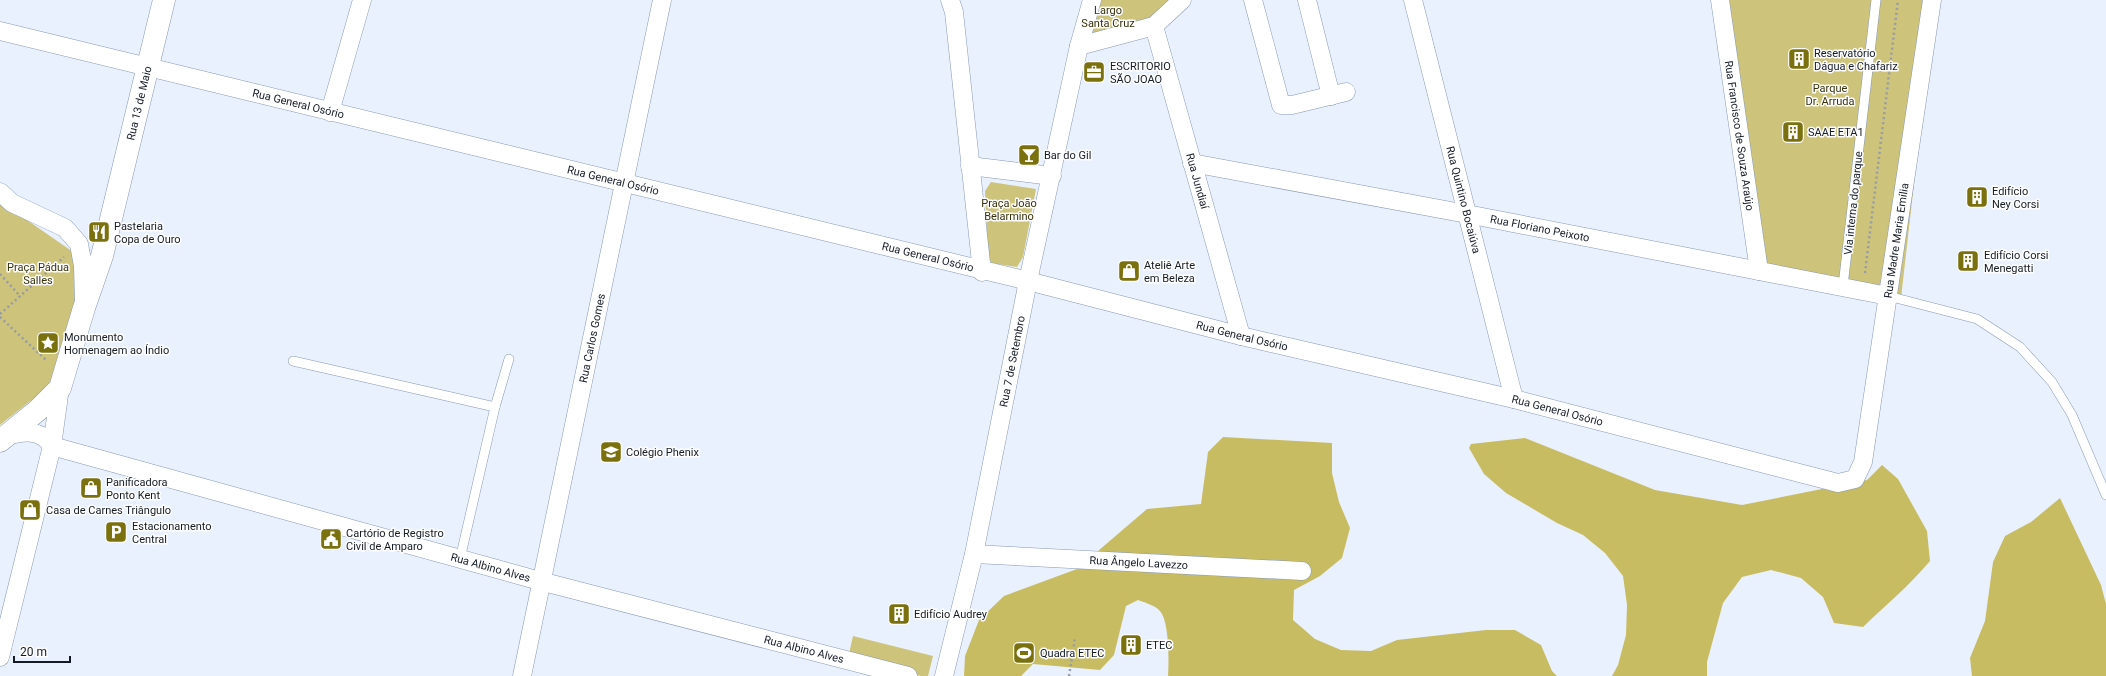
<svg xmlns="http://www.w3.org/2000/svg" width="2106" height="676" viewBox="0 0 2106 676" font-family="Roboto,sans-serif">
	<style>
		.green { fill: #cdc37a }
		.forest { fill: #c8bc63 }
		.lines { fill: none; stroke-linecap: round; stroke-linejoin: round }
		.service-casing { stroke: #8698b4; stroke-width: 10 }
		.minor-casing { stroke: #8698b4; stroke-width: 19 }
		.tertiary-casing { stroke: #8698b4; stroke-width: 23 }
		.path { stroke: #959ca8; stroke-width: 2.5; stroke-dasharray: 2 3; stroke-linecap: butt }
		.service { stroke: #fff; stroke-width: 9 }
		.minor { stroke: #fff; stroke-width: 18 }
		.tertiary { stroke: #fff; stroke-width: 22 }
		.labels { text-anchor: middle; stroke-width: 3; stroke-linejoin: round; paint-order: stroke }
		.park-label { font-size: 11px; fill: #37320b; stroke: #fefefe }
		.poi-label { font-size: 11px; fill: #141b25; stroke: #fefefe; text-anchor: start }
		.street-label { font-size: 11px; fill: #141b25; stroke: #fefefe }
	</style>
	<rect width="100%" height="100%" fill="#eaf1fe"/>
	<g class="green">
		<polygon points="1094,0 1176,0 1154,26 1082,38"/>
		<polygon points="1722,0 1935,0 1901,298 1760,270"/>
		<polygon points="991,182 1036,189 1023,257 1017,267 991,263 988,253 985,191"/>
		<polygon points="0,199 8,207 76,254 76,305 53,383 0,425"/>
		<polygon points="853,636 933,656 928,676 921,676 848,658"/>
	</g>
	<g class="forest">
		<path d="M 1223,437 L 1332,443 L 1332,473 L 1339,502 L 1350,528 L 1342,558 L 1320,576 L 1294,590 L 1293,620 L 1315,639 L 1341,650 L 1371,651 L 1397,640 L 1486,630 L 1515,630 L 1541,645 L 1552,671 L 1557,676 L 1168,676 C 1169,661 1169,627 1162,614 C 1158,606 1146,603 1138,600 L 1126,606 L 1114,655 L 1100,670 L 1033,664 L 1021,676 L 964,676 L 965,656 L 979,620 L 1004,596 L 1077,569 L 1147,509 L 1201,504 L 1208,452 Z"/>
		<path d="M 1525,438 L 1655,490 L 1742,505 L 1867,480 L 1882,465 L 1898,479 L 1927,531 L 1930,561 C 1910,585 1886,605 1863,627 L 1834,623 L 1823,597 L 1801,578 L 1771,570 L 1742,577 L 1723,603 L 1707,662 L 1707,676 L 1612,676 L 1618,665 L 1626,635 L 1627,605 L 1623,576 L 1605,553 L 1583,535 L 1557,523 L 1506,493 L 1484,474 L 1469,448 L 1471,444 Z"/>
		<polygon points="2060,498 2101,585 2106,604 2106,676 1972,676 1970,658 1985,621 1993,562 2005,536 2031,522"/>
	</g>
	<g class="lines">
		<g class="service-casing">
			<g id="service">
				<polyline points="1843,286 1876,0"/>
				<polyline points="1888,296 1977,319 2020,347 2052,382 2072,415 2106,495"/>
				<polyline points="293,361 495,407"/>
				<polyline points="460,559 495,407 509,359"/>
			</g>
		</g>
		<g class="minor-casing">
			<g id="minor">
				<polyline points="950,0 954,12 982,272"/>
				<polyline points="1253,0 1281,105 1292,105 1346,92"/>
				<polyline points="1307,0 1331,96"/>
				<path id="s1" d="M 1413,0 L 1514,399"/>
				<path id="s2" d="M 1720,0 L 1759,271"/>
				<path id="s3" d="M 1154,26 L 1241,336"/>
				<path id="s4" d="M 0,31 L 1028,281 L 1241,336 L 1514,399 L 1838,483 L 1855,479 L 1863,462 L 1932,0"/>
				<polyline points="1079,46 1154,26 1182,0"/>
				<polyline points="330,112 362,0"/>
				<path id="s5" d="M 1192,163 L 1467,214 L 1888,296"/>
				<polyline points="970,166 1052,176"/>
				<polyline points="0,192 12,203 65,228 79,244 83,266 84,302"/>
				<path d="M 7,436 C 24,431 41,429 52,446"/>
				<path id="s6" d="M 52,446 L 540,581 L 908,676"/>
				<path id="s7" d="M 974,554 L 1302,571"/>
				<polyline points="0,657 52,446 60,388"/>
				<path id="s8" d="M 522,676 L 662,0"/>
				<path id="s9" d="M 944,676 L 974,554 L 1028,281 L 1079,46 L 1092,0"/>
			</g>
		</g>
		<g class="tertiary-casing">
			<g id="tertiary">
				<path id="s10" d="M 0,441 L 37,411 L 60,388 L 84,308 L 102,256 L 164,0"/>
			</g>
		</g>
		<g class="path">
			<polyline points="1865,273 1898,0"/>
			<polyline points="0,274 20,296"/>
			<polyline points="0,314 64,257"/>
			<polyline points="0,317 47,361"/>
			<polyline points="1069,676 1075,638"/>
		</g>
		<use href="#service" class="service"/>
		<use href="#minor" class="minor"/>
		<use href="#tertiary" class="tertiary"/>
	</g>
	<defs>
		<g id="building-square" transform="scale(1.15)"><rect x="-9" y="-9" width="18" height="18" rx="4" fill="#7b700e" stroke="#fefefe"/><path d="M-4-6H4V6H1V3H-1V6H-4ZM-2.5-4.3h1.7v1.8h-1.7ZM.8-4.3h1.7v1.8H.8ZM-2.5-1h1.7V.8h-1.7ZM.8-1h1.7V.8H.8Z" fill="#fff"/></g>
		<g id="office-square" transform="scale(1.15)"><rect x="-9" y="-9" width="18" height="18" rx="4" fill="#7b700e" stroke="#fefefe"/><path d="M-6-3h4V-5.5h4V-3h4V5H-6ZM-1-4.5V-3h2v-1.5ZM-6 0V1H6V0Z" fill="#fff"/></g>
		<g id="bar-square" transform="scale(1.15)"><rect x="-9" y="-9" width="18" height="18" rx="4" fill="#7b700e" stroke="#fefefe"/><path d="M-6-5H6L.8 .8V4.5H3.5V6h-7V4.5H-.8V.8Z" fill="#fff"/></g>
		<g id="restaurant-square" transform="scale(1.15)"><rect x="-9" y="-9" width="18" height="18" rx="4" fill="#7b700e" stroke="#fefefe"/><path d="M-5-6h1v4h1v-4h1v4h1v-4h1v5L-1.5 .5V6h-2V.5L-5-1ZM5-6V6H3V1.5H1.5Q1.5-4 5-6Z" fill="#fff"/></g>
		<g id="shop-square" transform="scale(1.15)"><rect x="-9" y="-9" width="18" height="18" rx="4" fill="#7b700e" stroke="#fefefe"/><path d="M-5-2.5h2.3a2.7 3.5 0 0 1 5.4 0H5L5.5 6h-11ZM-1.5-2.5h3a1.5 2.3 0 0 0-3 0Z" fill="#fff"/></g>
		<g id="sight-square" transform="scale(1.15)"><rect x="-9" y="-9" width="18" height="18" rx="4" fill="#7b700e" stroke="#fefefe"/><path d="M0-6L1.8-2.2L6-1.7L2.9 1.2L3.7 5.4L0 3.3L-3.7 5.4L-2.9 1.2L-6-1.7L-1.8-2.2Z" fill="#fff"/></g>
		<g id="school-square" transform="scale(1.15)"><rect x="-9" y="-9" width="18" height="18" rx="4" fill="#7b700e" stroke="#fefefe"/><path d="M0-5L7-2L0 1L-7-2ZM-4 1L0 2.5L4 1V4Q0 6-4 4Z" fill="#fff"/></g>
		<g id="parking-square" transform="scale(1.15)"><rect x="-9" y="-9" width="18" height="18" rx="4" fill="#7b700e" stroke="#fefefe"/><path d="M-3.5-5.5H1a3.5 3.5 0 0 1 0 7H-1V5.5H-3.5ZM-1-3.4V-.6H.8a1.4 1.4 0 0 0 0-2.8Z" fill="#fff"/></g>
		<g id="civic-square" transform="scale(1.15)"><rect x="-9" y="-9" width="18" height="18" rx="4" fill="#7b700e" stroke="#fefefe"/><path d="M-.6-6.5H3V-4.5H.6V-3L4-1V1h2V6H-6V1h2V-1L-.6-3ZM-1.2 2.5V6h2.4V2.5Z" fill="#fff"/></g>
		<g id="stadium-square" transform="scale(1.15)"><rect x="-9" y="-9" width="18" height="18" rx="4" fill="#7b700e" stroke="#fefefe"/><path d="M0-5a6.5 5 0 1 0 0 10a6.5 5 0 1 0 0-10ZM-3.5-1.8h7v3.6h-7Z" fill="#fff"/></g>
	</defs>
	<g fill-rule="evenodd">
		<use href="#building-square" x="1799" y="59"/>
		<use href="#office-square" x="1094" y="72"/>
		<use href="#building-square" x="1793" y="132"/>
		<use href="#bar-square" x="1029" y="155"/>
		<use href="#building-square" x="1977" y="197"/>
		<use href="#restaurant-square" x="99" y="232"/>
		<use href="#building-square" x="1968" y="261"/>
		<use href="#shop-square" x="1129" y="271"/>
		<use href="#sight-square" x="48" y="343"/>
		<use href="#school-square" x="611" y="452"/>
		<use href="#shop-square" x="91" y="488"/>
		<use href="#shop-square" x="30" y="510"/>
		<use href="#parking-square" x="116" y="532"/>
		<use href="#civic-square" x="331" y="539"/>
		<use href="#building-square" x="899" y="614"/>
		<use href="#building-square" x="1131" y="645"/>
		<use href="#stadium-square" x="1024" y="653"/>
	</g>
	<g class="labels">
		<g class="park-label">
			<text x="1108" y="14">Largo<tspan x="1108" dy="13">Santa Cruz</tspan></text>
			<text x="1830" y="92">Parque<tspan x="1830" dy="13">Dr. Arruda</tspan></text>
			<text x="1009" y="207">Praça João<tspan x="1009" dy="13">Belarmino</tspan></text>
			<text x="38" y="271">Praça Pádua<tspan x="38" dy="13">Salles</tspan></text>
		</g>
		<g class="poi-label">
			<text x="1814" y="57">Reservatório<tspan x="1814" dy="13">Dágua e Chafariz</tspan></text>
			<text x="1110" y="70">ESCRITORIO<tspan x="1110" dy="13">SÃO JOAO</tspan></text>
			<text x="1808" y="136">SAAE ETA1</text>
			<text x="1044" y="159">Bar do Gil</text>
			<text x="1992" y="195">Edifício<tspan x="1992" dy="13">Ney Corsi</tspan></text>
			<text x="114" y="230">Pastelaria<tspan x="114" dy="13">Copa de Ouro</tspan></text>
			<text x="1984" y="259">Edifício Corsi<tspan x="1984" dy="13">Menegatti</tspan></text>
			<text x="1144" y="269">Ateliê Arte<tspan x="1144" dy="13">em Beleza</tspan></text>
			<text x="64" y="341">Monumento<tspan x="64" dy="13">Homenagem ao Índio</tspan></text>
			<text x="626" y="456">Colégio Phenix</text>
			<text x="106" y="486">Panificadora<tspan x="106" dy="13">Ponto Kent</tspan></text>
			<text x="46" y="514">Casa de Carnes Triângulo</text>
			<text x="132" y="530">Estacionamento<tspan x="132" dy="13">Central</tspan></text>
			<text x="346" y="537">Cartório de Registro<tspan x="346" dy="13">Civil de Amparo</tspan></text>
			<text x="914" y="618">Edifício Audrey</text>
			<text x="1146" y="649">ETEC</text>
			<text x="1040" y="657">Quadra ETEC</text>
		</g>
		<g class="street-label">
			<text dy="4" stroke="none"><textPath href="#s10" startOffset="376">Rua 13 de Maio</textPath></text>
			<text dy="4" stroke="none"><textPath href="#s4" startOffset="307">Rua General Osório</textPath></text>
			<text dy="4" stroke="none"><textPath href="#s2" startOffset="137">Rua Francisco de Souza Araújo</textPath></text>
			<text dy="4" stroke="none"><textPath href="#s4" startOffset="631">Rua General Osório</textPath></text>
			<text dy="4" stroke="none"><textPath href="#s3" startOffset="161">Rua Jundiaí</textPath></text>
			<text dy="4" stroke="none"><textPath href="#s1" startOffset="206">Rua Quintino Bocaiúva</textPath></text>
			<text transform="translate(1853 203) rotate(-84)" y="4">Via interna do parque</text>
			<text dy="4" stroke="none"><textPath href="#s5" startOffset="354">Rua Floriano Peixoto</textPath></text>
			<text dy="4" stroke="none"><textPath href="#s4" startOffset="2153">Rua Madre Maria Emília</textPath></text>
			<text dy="4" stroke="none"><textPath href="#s4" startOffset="955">Rua General Osório</textPath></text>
			<text dy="4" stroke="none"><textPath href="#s4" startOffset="1279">Rua General Osório</textPath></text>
			<text dy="4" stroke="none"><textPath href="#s8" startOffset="345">Rua Carlos Gomes</textPath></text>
			<text dy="4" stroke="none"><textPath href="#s9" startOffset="322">Rua 7 de Setembro</textPath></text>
			<text dy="4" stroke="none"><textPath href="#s4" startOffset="1603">Rua General Osório</textPath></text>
			<text dy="4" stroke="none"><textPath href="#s7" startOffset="165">Rua Ângelo Lavezzo</textPath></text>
			<text dy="4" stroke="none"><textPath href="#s6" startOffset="455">Rua Albino Alves</textPath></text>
			<text dy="4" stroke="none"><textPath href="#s6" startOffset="779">Rua Albino Alves</textPath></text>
		</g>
	</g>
	<path d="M14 656v6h56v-6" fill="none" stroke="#141b25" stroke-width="2"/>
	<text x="20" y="656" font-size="12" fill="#141b25" stroke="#fefefe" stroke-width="3" paint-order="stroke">20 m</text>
</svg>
